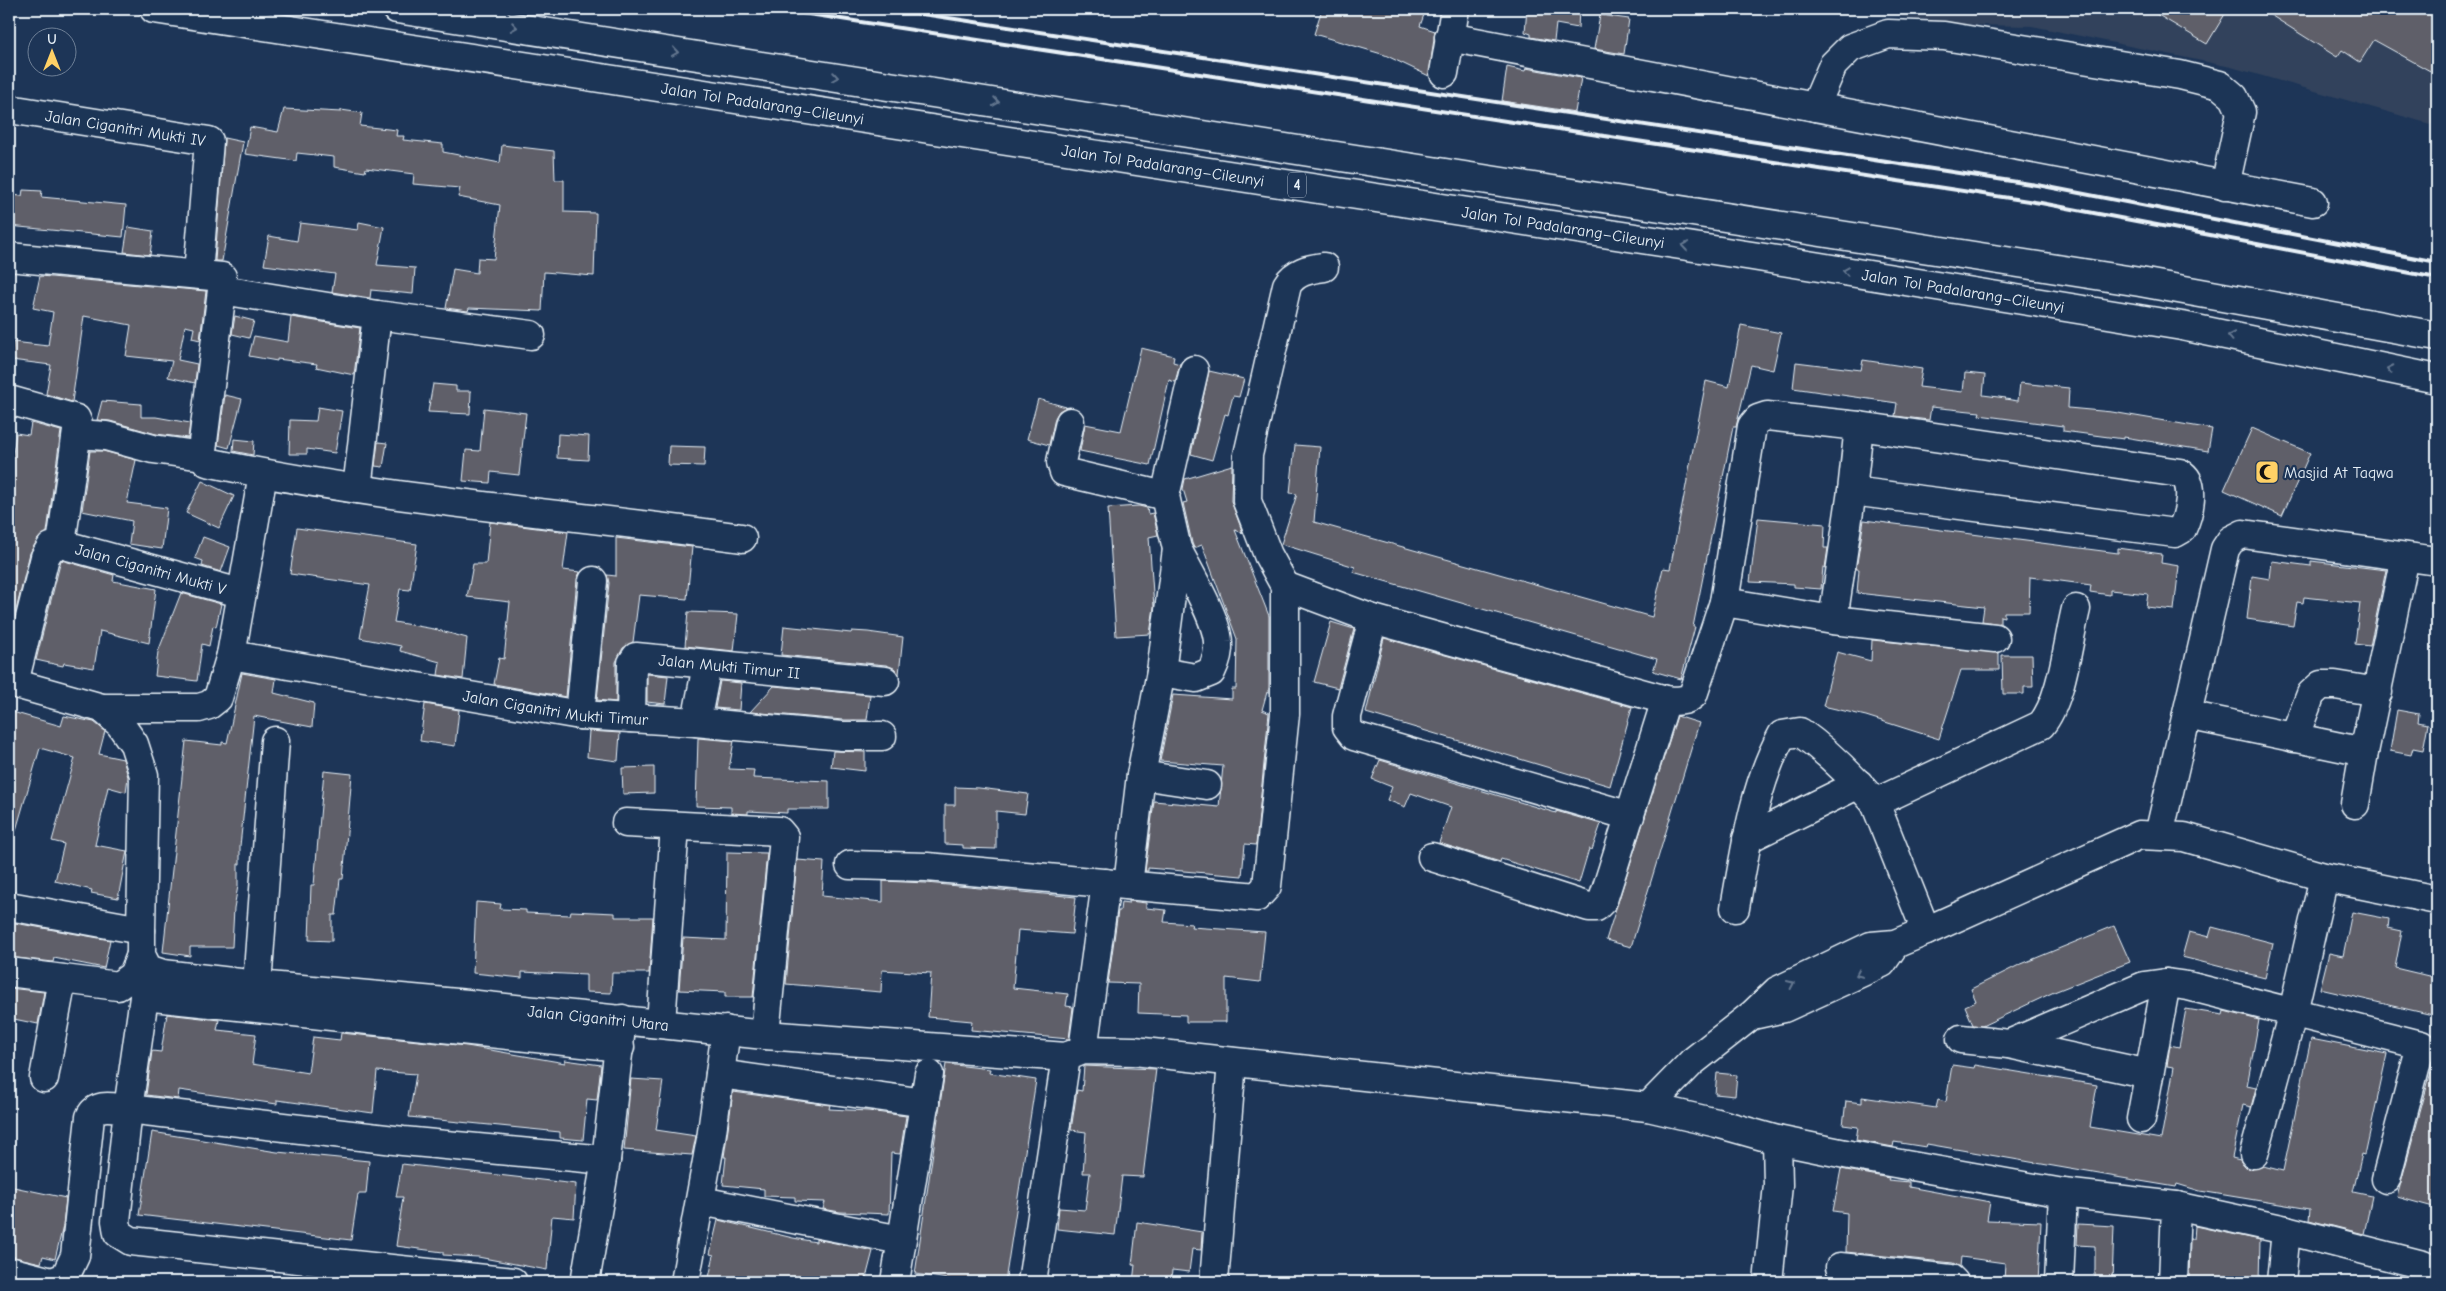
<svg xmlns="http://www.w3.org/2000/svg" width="2446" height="1291" viewBox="0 0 2446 1291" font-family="'Comic Neue',sans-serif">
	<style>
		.built { fill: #31425c }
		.building { fill: #5f5f69; stroke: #e8f1f8 }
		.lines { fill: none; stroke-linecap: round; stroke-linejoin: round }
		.minor-casing { stroke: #e8f1f8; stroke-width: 31 }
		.highway-casing { stroke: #e8f1f8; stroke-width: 31 }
		.minor { stroke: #1d3557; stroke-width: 28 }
		.highway { stroke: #1d3557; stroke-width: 28 }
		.rail { stroke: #e8f1f8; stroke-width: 4 }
		.oneway { stroke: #64778f }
		.labels { text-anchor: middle; stroke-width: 4.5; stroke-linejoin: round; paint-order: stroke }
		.shield { fill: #1d3557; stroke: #abb9c8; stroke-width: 1 }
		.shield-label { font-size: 15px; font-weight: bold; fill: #e8f1f8 }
		.street-label { font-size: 16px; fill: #e8f1f8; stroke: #1d3557 }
		.poi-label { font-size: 16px; fill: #e8f1f8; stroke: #1d3557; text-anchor: start }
	</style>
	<rect width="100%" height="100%" fill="#1d3557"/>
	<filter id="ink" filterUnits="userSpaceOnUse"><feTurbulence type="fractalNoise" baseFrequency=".02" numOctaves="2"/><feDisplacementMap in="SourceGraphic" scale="10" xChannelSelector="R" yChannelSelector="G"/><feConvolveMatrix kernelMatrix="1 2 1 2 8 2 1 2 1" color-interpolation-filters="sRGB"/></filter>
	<g filter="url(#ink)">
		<polygon class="built" points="1901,9 2437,9 2437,126 2231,67 2032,26 1976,25 1900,17"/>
		<g class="building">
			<polygon points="1322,9 1426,9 1420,26 1435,31 1429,76 1385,55 1314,34"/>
			<polygon points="1527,9 1579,9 1578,28 1556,24 1554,41 1531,37 1531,34 1525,32"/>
			<polygon points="2148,9 2228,9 2207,44"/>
			<polygon points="2261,9 2437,9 2437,63 2432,72 2374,40 2360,62 2342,50 2337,57"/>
			<polygon points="1600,15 1629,19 1624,54 1594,49"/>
			<polygon points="1507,67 1525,71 1526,68 1581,78 1575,112 1502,101"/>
			<polygon points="284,109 341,112 341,110 362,113 360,126 397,130 396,136 404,136 403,140 443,144 443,152 500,163 502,145 554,151 555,180 564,180 564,212 596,213 594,276 544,272 542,311 469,308 468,311 446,308 453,269 477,273 478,258 494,259 500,205 458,197 460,188 413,184 414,174 366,168 365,172 334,167 334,157 297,153 296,161 245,154 250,127 278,132"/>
			<polygon points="224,138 243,142 222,261 215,261"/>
			<polygon points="23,190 42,191 41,197 126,205 123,237 9,226 9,195 22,196"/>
			<polygon points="359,222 384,227 377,265 415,268 413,294 371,290 370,298 332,292 335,274 264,265 269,236 297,241 300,223 358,230"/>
			<polygon points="128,227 153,231 150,255 124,252"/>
			<polygon points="40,276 206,291 200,340 192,338 194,328 185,326 178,360 197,364 195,383 168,377 172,361 126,356 131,325 84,316 72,402 46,394 51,365 11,360 13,342 48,346 53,312 33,308"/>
			<polygon points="235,316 254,321 249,338 232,334"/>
			<polygon points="291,317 360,328 354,375 316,367 317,364 277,359 277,361 249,356 254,336 288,342"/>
			<polygon points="1741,325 1781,333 1773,370 1751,365 1736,427 1733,427 1693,627 1695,627 1681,679 1653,671 1657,659 1353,572 1355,567 1281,544 1297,494 1290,493 1295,445 1320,447 1314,522 1652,617 1663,568 1670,569 1706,381 1729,387"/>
			<polygon points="1141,348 1174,356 1173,362 1180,364 1175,382 1169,380 1150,465 1080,451 1085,424 1121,431"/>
			<polygon points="1863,360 1922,369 1919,387 1963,392 1965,373 1985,375 1983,395 2006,398 2005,399 2018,401 2020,383 2069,388 2068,408 2112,412 2212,429 2208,451 2124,437 2124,439 2063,431 2063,426 1979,415 1980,412 1931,407 1929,420 1895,416 1897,403 1793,388 1796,362 1861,370"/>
			<polygon points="1209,371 1244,379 1239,397 1233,396 1228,415 1225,414 1212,460 1191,454"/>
			<polygon points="433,384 456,386 456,391 471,391 470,414 428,412"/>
			<polygon points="225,395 242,399 229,448 218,445"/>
			<polygon points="1038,399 1066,407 1059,411 1055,418 1049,445 1027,439"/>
			<polygon points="102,401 141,404 141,417 156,417 190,423 188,438 156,434 110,421 97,420"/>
			<polygon points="318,407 342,411 335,453 307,449 307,454 289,454 290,420 316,421"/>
			<polygon points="484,408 526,413 519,475 491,472 490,483 463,481 466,450 480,451"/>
			<polygon points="31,423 61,431 47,532 38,539 30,553 9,639 9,505 13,481 11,481 13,454 16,433 29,435"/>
			<polygon points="2252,428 2310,453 2282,516 2224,490"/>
			<polygon points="558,434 589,436 588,460 557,458"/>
			<polygon points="234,439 254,441 253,455 233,451"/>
			<polygon points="378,442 387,443 383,467 375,466"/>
			<polygon points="669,446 705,447 704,466 668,465"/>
			<polygon points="90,451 103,451 136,460 127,503 167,508 162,549 129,544 132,521 82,511"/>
			<polygon points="1232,465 1231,501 1243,533 1235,530 1269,616 1269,693 1267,692 1262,710 1269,713 1256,845 1245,844 1242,876 1148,868 1148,871 1145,871 1154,801 1219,807 1223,766 1160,761 1173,695 1232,699 1232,689 1236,689 1237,639 1202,545 1194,548 1192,543 1183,503 1187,502 1183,489 1185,479"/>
			<polygon points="202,481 234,496 219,528 186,513"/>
			<polygon points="1139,506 1147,508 1148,514 1153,513 1158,535 1149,537 1154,607 1150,634 1116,636 1108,508"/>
			<polygon points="1758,518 1825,524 1824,548 1828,548 1825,568 1823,567 1821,589 1794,587 1794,584 1750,582"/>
			<polygon points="1864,520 2118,553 2118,548 2162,554 2161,563 2179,566 2174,610 2146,607 2148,594 2110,590 2110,595 2090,592 2091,585 2030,577 2029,612 2004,612 2004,617 2000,616 2000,624 1982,621 1984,607 1857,593 1859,569 1856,569"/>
			<polygon points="490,522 568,532 563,570 580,572 577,579 566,697 494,684 499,658 504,659 510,602 467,597 473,564 486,564"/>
			<polygon points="297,528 417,544 410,590 400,589 394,622 434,629 467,638 463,679 438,675 440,662 400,651 401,646 360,638 370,585 290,574"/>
			<polygon points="203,537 230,547 221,572 202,566 203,561 195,558"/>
			<polygon points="616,538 692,547 687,599 639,595 633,642 623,648 616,662 616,702 597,700 609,583 607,575 616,576"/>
			<polygon points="61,560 114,575 113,581 156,589 149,643 100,631 94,668 64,663 63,666 36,660"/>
			<polygon points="2272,561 2311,566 2311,561 2386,570 2370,646 2355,644 2360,603 2304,597 2303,603 2297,602 2293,626 2247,619 2252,576 2270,579"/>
			<polygon points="181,593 221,604 216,627 213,626 209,646 202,644 197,681 155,676 158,652"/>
			<polygon points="688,612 738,614 734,651 685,646"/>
			<polygon points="1331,622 1354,629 1338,688 1314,682"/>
			<polygon points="784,626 851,633 852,631 868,632 903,637 899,674 894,668 886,665 781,655"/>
			<polygon points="1384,638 1632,707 1610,786 1366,713"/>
			<polygon points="1872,640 1999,653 1999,670 1961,670 1939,739 1866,716 1823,706 1837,652 1871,661"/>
			<polygon points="2002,655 2032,655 2033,687 2024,687 2024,694 2003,694"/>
			<polygon points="242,673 276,679 274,693 314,703 312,727 254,716 240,846 240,864 238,864 238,886 234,908 232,947 190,947 190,956 163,952 186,741 222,745 222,742 227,743"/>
			<polygon points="647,674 668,676 665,704 647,702"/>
			<polygon points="720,681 741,683 739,710 715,708"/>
			<polygon points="774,686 870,695 867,720 843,720 750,712"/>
			<polygon points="425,704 459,710 455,746 420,741"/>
			<polygon points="2397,710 2419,714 2418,722 2428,724 2423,750 2413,748 2411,755 2390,751"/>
			<polygon points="9,711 61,726 64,716 94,722 105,731 99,754 123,759 128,777 126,792 108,787 95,845 127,851 118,898 91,893 92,890 55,881 64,844 52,841 75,758 40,748 14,837 9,836"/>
			<polygon points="1677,716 1699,723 1631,947 1606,940"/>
			<polygon points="589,731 620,733 618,761 587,757"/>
			<polygon points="698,738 734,741 729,769 754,770 753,778 829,781 829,809 787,809 787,813 748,811 748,814 731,813 731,807 696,806"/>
			<polygon points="833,751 865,752 865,771 831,767"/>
			<polygon points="1380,760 1556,813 1556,811 1601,824 1592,850 1589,849 1579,883 1501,859 1500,862 1439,843 1451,807 1411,793 1405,807 1387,800 1392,787 1372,779"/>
			<polygon points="654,767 654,793 623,794 622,768"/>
			<polygon points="324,771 352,774 343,879 340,879 336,915 332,915 332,941 309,940 311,885 314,885"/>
			<polygon points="955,787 979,788 1028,794 1025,814 996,811 996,849 963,848 963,845 945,844 945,805 955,805"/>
			<polygon points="727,852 767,853 753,997 725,997 725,992 679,990 683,938 726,940"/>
			<polygon points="797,860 824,862 822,896 883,902 883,881 926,883 1076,897 1072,934 1018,930 1013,988 1068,994 1066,1006 1073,1007 1069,1039 971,1030 972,1021 928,1017 931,973 882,970 881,992 786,984"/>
			<polygon points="1129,901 1146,903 1146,908 1166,910 1164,922 1192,924 1191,927 1265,932 1260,982 1226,978 1226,1022 1186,1022 1186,1015 1138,1013 1139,984 1108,983 1118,911 1120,911 1121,902 1129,903"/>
			<polygon points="476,902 501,904 500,909 526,910 526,913 570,915 571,911 615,913 615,917 653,917 649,973 612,973 611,993 586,992 586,975 522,972 522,978 473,973"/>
			<polygon points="2352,912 2389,919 2388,928 2402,931 2395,968 2437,978 2437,1016 2320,989 2329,953 2343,956"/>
			<polygon points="9,922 110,940 104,968 54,958 53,962 9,957"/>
			<polygon points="2114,926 2130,962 2054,992 1982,1026 1973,1025 1965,1006 1976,1001 1971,989 2019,965"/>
			<polygon points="2212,927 2273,943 2265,978 2182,957 2189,932 2209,937"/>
			<polygon points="9,988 44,992 38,1024 9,1018"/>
			<polygon points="2186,1009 2223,1015 2224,1011 2259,1020 2247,1086 2256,1088 2251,1107 2243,1105 2232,1158 2240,1160 2243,1165 2250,1169 2263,1166 2283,1171 2311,1039 2387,1054 2365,1155 2362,1154 2353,1192 2372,1196 2364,1234 2309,1220 2310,1209 2200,1191 2177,1184 2176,1187 2122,1178 1927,1144 1926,1147 1894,1142 1893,1147 1856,1140 1858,1127 1843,1125 1846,1101 1862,1103 1862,1097 1936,1108 1938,1100 1946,1102 1952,1065 1974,1068 1975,1065 2097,1085 2090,1127 2161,1139 2174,1067 2167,1066 2170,1045 2179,1047"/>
			<polygon points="167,1014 219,1020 217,1030 256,1034 252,1064 308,1073 313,1037 340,1040 341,1033 467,1046 565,1063 565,1060 601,1065 597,1100 587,1099 583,1140 560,1138 560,1132 409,1117 416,1074 377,1071 373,1113 277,1100 277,1104 179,1090 178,1099 146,1095 152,1051 161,1052"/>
			<polygon points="946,1064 990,1069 989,1073 1036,1080 1005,1282 968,1282 915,1274"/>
			<polygon points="1084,1066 1156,1069 1143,1177 1122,1176 1115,1235 1057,1229 1059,1208 1085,1210 1090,1173 1083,1173 1086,1132 1071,1130 1077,1090 1082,1091"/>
			<polygon points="2431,1072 2437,1072 2437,1208 2397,1197"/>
			<polygon points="1717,1073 1737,1075 1735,1096 1715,1094"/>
			<polygon points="631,1079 663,1081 656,1130 696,1136 692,1155 624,1150"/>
			<polygon points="733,1092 830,1105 829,1109 868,1111 906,1116 900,1154 891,1153 889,1214 840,1212 823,1209 825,1202 795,1201 795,1197 764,1196 764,1189 723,1185 726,1157 724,1157"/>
			<polygon points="152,1132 277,1152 369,1161 366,1194 358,1194 351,1240 139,1215"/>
			<polygon points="402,1164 576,1184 574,1218 552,1216 547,1270 478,1257 443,1255 443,1252 396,1246 403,1197 396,1197"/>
			<polygon points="1841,1169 1889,1178 1888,1180 1909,1182 1909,1187 1990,1202 1987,1220 2041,1222 2038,1282 2004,1282 2005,1263 1961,1257 1960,1267 1953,1263 1846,1252 1847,1213 1833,1211"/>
			<polygon points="9,1186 66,1198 63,1226 55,1259 43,1256 41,1263 9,1256"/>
			<polygon points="718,1220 793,1238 816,1242 816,1239 873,1251 865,1282 708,1282 714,1255 710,1254"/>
			<polygon points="1137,1222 1202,1232 1201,1250 1192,1249 1189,1272 1172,1270 1171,1282 1133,1282 1135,1265 1132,1265"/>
			<polygon points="2078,1224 2114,1226 2112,1282 2095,1282 2095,1246 2077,1245"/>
			<polygon points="2195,1226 2260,1240 2259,1282 2189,1282 2190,1239 2194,1239"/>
		</g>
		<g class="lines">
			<g class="minor-casing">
				<g id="minor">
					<polyline points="1449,37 2313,202"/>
					<polyline points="1444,73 1455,9"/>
					<polyline points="1815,107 1833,65 1850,48 1888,34 1944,36 2180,75 2220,85 2234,97 2241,112 2225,186"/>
					<path id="s1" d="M 9,109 L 209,141 L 198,274"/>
					<path d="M 9,257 L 222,277 L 222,290 L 202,450 L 203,456 L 207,462 C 384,500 564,513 742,538"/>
					<polyline points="222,290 377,315 357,489"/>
					<polyline points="377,315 531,335"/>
					<polyline points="9,400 76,419 78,424 61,544"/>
					<polyline points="1070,422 1061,462 1064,472 1165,496"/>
					<polyline points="77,434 106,436 153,449 203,456"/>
					<path d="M 1285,586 L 1373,619 L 1666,700 C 1677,701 1685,702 1693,695 L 1724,602 L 1752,426 L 1758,419 L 1767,416 L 1859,426 L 2180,473 C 2197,482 2189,514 2182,529 L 2175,533 L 1852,491"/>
					<polyline points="1724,602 1833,620 1995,638"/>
					<polyline points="1373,619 1347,716 1347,727 1354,736 1630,816"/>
					<polyline points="1833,620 1852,491 1859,426"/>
					<path id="s2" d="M 231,655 L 580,715 L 696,722 L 842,736 L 882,736"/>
					<path d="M 1161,672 L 1196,678 L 1211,672 C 1216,662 1219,653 1218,642 C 1217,619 1189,572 1177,549"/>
					<polyline points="9,682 102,708 199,708 209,705 218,698 231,655 263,474"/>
					<path id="s3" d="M 14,683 L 45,557 L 51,547 L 61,544 L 240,593"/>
					<path id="s4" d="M 102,708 L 120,724 L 134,744 L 144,775 L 141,930 L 141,955 L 148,969 L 163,974 L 257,985 L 468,1004 L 765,1035 L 1066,1057 L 1083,1050 L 1134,1051 L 1648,1107 L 1692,1062 L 1753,1014 L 1777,991 L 1871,946 L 1895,944 L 1926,931 L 2139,835 L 2184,837 L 2324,877 L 2437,900"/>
					<polyline points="580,715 593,581"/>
					<polyline points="2187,715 2364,752"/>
					<path id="s5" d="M 631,718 L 632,663 L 636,657 L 885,681"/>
					<polyline points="696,722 707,665"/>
					<polyline points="2294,738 2311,694 2321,685 2335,685 2378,692"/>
					<polyline points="1141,775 1207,785"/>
					<polyline points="2355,804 2364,752 2405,557"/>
					<polyline points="626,823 779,831 784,837 765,1035"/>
					<polyline points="2159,835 2225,549 2231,540 2243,534 2437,561"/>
					<polyline points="1747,839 1859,784"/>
					<polyline points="1432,857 1589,907 1596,907 1603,900 1666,700"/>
					<path d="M 850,865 L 927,867 L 1257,897 L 1267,886 L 1285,714 L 1285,586 L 1268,555 L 1247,501 L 1248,455 L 1287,285 C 1295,272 1308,269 1324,267"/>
					<polyline points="1128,885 1141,775 1161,672 1177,549 1165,496 1194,370"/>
					<polyline points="9,906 141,930"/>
					<path d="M 1735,908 C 1745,852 1754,785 1782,735 L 1800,732 C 1828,752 1853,777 1875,803"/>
					<path d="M 1926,931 L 1875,803 L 2041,725 C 2062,701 2068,641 2076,609"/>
					<polyline points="148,969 128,1109 403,1141 606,1160 622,1019"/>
					<polyline points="9,972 118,986 133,975 141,955"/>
					<polyline points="257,985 275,741"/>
					<polyline points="144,996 620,1047"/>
					<polyline points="1757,1014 1784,1008 1882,963 1895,944"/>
					<polyline points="661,1023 675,826"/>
					<polyline points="1961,1039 2009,1044 2149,1074"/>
					<polyline points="2009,1044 2144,986 2166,983 2188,986 2421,1045 2386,1179"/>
					<polyline points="1083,1050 1106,883"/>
					<polyline points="720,1074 925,1103"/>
					<polyline points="44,1078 62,979"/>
					<polyline points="1648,1107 1717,1123 1777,1140 1850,1155 2063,1193 2176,1206 2173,1282"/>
					<polyline points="2141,1119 2166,983"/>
					<polyline points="2254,1154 2293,1012 2324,877"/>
					<polyline points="701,1201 901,1240"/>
					<polyline points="2176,1206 2286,1230 2423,1265"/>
					<polyline points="1840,1267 1951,1279 1954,1282"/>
					<path d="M 9,1271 L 52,1282 L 65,1277 L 75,1256 L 90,1117 C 97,1102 114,1108 128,1109 L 116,1221 L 118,1233 L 131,1241 L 513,1282"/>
					<polyline points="585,1282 606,1160"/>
					<polyline points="685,1282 711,1139 726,1030"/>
					<polyline points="895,1282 929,1074"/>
					<polyline points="1032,1282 1066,1057"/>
					<polyline points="1214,1282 1232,1062"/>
					<polyline points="1768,1282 1778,1185 1777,1140"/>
					<polyline points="2059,1282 2063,1193"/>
					<polyline points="2281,1282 2286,1230"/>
				</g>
			</g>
			<g class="highway-casing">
				<g id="highway">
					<path id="s6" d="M 154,9 L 1752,256 L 2182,326 L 2437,379"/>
					<polyline points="397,9 2140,282 2437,336"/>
				</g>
			</g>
			<use href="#minor" class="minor"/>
			<use href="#highway" class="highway"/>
			<g class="rail">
				<polyline points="776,9 2041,203 2437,278"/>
				<polyline points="890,9 2043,186 2437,262"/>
			</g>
		</g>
		<defs><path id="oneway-chevron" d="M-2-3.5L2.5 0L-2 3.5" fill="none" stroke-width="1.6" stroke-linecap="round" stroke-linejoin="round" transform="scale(1.25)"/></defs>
		<g class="oneway">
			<use href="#oneway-chevron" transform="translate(514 27) rotate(9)"/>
			<use href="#oneway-chevron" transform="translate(675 52) rotate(9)"/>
			<use href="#oneway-chevron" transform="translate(835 77) rotate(9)"/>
			<use href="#oneway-chevron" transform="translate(996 102) rotate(9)"/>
			<use href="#oneway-chevron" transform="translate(1685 246) rotate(-171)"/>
			<use href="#oneway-chevron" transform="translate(1846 271) rotate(-171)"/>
			<use href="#oneway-chevron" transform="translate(2231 336) rotate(-168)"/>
			<use href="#oneway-chevron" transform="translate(2390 369) rotate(-168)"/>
			<use href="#oneway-chevron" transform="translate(1859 974) rotate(155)"/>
			<use href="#oneway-chevron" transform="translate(1791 984) rotate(-25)"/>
		</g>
	</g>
	<defs>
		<g id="mosque-square" transform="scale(1.25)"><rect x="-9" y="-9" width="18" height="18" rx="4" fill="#ffd166" stroke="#1d3557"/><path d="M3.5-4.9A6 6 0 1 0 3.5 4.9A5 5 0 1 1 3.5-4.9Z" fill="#111"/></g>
	</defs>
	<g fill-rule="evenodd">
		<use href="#mosque-square" x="2267" y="472"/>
	</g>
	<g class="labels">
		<rect class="shield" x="1288" y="172.5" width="18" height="25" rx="4"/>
		<g class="shield-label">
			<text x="1297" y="190">4</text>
		</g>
		<g class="street-label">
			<text dy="6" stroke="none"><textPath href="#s6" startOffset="616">Jalan Tol Padalarang–Cileunyi</textPath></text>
			<text dy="6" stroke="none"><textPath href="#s1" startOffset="118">Jalan Ciganitri Mukti IV</textPath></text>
			<text dy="6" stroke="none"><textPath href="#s6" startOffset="1021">Jalan Tol Padalarang–Cileunyi</textPath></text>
			<text dy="6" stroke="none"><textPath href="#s6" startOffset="1426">Jalan Tol Padalarang–Cileunyi</textPath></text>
			<text dy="6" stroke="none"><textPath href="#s6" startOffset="1831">Jalan Tol Padalarang–Cileunyi</textPath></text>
			<text dy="6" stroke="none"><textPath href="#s3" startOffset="245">Jalan Ciganitri Mukti V</textPath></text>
			<text dy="6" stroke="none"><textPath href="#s5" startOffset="156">Jalan Mukti Timur II</textPath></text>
			<text dy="6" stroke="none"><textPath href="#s2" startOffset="329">Jalan Ciganitri Mukti Timur</textPath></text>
			<text dy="6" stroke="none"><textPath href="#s4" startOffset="730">Jalan Ciganitri Utara</textPath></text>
		</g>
		<g class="poi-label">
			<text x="2284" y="478">Masjid At Taqwa</text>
		</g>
	</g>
	<rect width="2446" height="1291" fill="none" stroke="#1d3557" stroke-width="30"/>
	<rect x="15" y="15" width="2416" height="1261" fill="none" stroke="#e8f1f8" stroke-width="2" filter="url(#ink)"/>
	<g transform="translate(52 52)"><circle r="24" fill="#1d3557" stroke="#6e8097"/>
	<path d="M0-4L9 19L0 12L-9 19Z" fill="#ffd166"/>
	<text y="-8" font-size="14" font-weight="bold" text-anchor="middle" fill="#e8f1f8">U</text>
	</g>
</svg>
